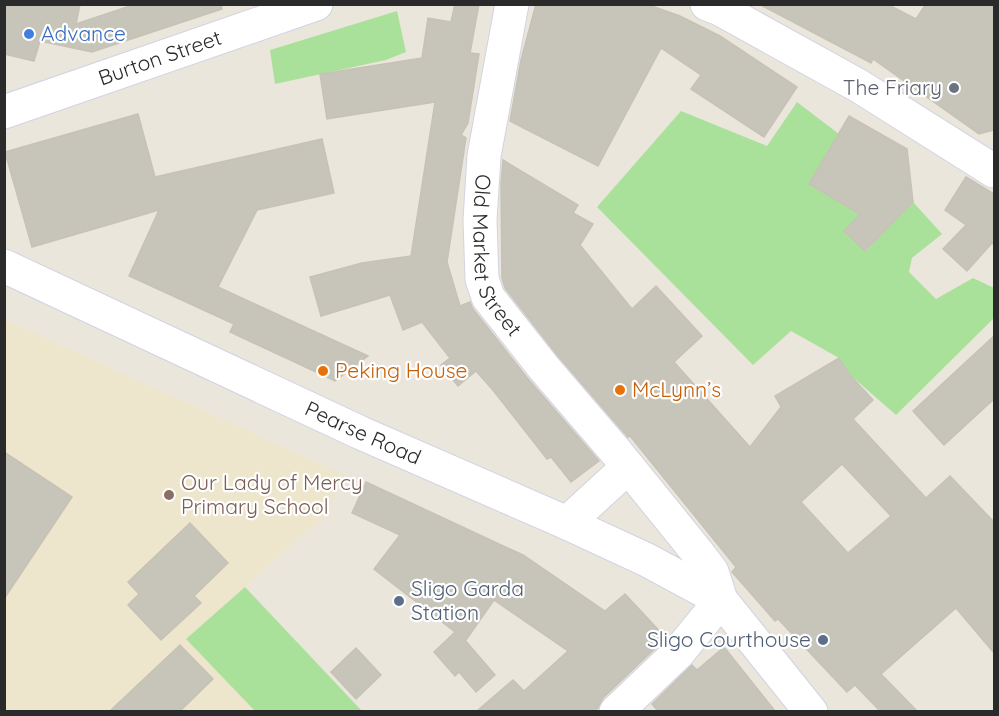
<svg xmlns="http://www.w3.org/2000/svg" width="999" height="716" viewBox="0 0 999 716" font-family="Quicksand,sans-serif">
	<style>
		.education { fill: #ede5cc }
		.green { fill: #aae19a }
		.building { fill: #c7c4ba; stroke: #c7c2b6; stroke-width: 1.5; fill-rule: evenodd }
		.lines { fill: none; stroke-linecap: round; stroke-linejoin: round }
		.secondary-casing { stroke: #d1d3e2; stroke-width: 35 }
		.secondary { stroke: #fff; stroke-width: 33 }
		.shop-dot { fill: #3f7fe0; stroke: #fff; stroke-width: 2 }
		.worship-dot { fill: #6b7280; stroke: #fff; stroke-width: 2 }
		.food-dot { fill: #e8710a; stroke: #fff; stroke-width: 2 }
		.education-dot { fill: #8d6e63; stroke: #fff; stroke-width: 2 }
		.service-dot { fill: #5c6f8a; stroke: #fff; stroke-width: 2 }
		.labels { text-anchor: middle; stroke-width: 4.5; stroke-linejoin: round; paint-order: stroke }
		.shop-label { font-size: 21px; fill: #366cbe; stroke: #fff; text-anchor: start }
		.street-label { font-size: 21px; fill: #2a2a2a; stroke: #fff }
		.worship-label { font-size: 21px; fill: #5b616d; stroke: #fff; text-anchor: end }
		.food-label { font-size: 21px; fill: #c56008; stroke: #fff; text-anchor: start }
		.education-label { font-size: 21px; fill: #785e54; stroke: #fff; text-anchor: start }
		.service-label { font-size: 21px; fill: #4e5e75; stroke: #fff; text-anchor: start }
	</style>
	<rect width="100%" height="100%" fill="#ebe6dc"/>
	<polygon class="education" points="4,319 344,475 324,516 187,639 255,711 5,711"/>
	<g class="green">
		<polygon points="397,11 406,52 386,60 275,84 270,50"/>
		<polygon points="797,102 839,134 810,185 826,194 886,186 844,231 866,251 913,202 942,234 912,258 909,272 936,299 973,278 994,288 994,318 896,415 849,374 839,358 791,331 753,365 597,207 681,111 767,146"/>
		<polygon points="245,587 362,711 255,711 186,639"/>
	</g>
	<g class="building">
		<polygon points="4,4 80,4 76,24 136,4 221,4 222,9 92,52 40,41 34,61 4,54"/>
		<polygon points="455,4 479,4 470,53 479,54 468,123 461,135 466,138 447,262 460,306 470,302 473,309 529,380 599,461 571,482 551,457 547,459 492,389 476,371 458,386 441,365 450,358 422,322 403,330 390,295 321,316 310,277 362,263 411,256 435,102 327,119 320,74 422,58 428,18 451,22"/>
		<polygon points="536,4 646,4 680,16 720,36 797,87 764,137 691,89 701,75 661,48 598,166 510,121 521,60"/>
		<polygon points="759,4 887,4 916,19 926,4 994,4 994,130 979,134 873,59 871,63"/>
		<polygon points="138,114 155,177 322,139 334,193 257,210 218,287 368,356 335,381 230,332 234,324 129,276 159,210 32,247 5,152"/>
		<polygon points="849,116 907,149 913,202 865,251 844,231 860,214 809,184"/>
		<path d="M 503,160 L 578,205 L 573,213 L 593,224 L 580,245 L 632,309 L 656,286 L 702,336 L 674,362 L 750,447 L 781,407 L 775,396 L 839,358 L 849,374 L 873,400 L 853,419 L 926,498 L 950,476 L 994,522 L 994,653 L 956,608 L 881,674 L 917,711 L 880,711 L 855,685 L 847,692 L 778,619 L 775,621 L 732,572 L 736,567 L 630,436 L 628,437 L 558,356 L 505,288 L 502,278 L 501,184 ZM 842,464 L 891,516 L 848,553 L 801,502 Z"/>
		<polygon points="966,177 994,194 994,245 992,243 967,271 943,249 966,225 945,210"/>
		<polygon points="994,336 994,399 944,445 913,411"/>
		<polygon points="4,452 72,497 4,599"/>
		<polygon points="366,482 523,555 605,611 625,594 666,638 603,698 598,708 594,711 477,711 513,680 524,691 568,651 494,600 466,640 464,639 495,675 476,692 459,672 455,676 434,652 455,632 374,569 400,535 352,513"/>
		<polygon points="190,523 228,563 194,596 201,603 161,640 128,605 139,594 128,582"/>
		<polygon points="180,645 213,679 180,711 110,711"/>
		<polygon points="724,647 775,711 658,711 652,704 692,665 697,670"/>
		<polygon points="356,648 381,675 356,699 331,672"/>
	</g>
	<g class="lines">
		<g class="secondary-casing">
			<g id="secondary">
				<path id="s1" d="M 512,4 L 484,156 L 480,220 L 482,279 L 488,297 L 544,368 L 617,453 L 697,552 L 712,572 L 721,600 L 811,712"/>
				<polyline points="707,4 720,9 859,86 994,171"/>
				<path id="s2" d="M 4,112 L 316,4"/>
				<path id="s3" d="M 4,266 L 361,433 L 567,523 L 647,560 L 721,600"/>
				<polyline points="567,523 628,467"/>
				<polyline points="616,712 678,653 721,600"/>
			</g>
		</g>
		<use href="#secondary" class="secondary"/>
	</g>
	<circle class="shop-dot" cx="29" cy="34" r="6"/>
	<circle class="worship-dot" cx="954" cy="88" r="6"/>
	<g class="food-dot">
		<circle cx="323" cy="371" r="6"/>
		<circle cx="620" cy="390" r="6"/>
	</g>
	<circle class="education-dot" cx="169" cy="495" r="6"/>
	<g class="service-dot">
		<circle cx="399" cy="601" r="6"/>
		<circle cx="823" cy="640" r="6"/>
	</g>
	<g class="labels">
		<g class="shop-label">
			<text x="41" y="41">Advance</text>
		</g>
		<g class="street-label">
			<text dy="7" stroke="none"><textPath href="#s2" startOffset="165">Burton Street</textPath></text>
			<text dy="7" stroke="none"><textPath href="#s1" startOffset="258">Old Market Street</textPath></text>
			<text dy="7" stroke="none"><textPath href="#s3" startOffset="396">Pearse Road</textPath></text>
		</g>
		<g class="worship-label">
			<text x="942" y="95">The Friary</text>
		</g>
		<g class="food-label">
			<text x="335" y="378">Peking House</text>
			<text x="632" y="397">McLynn’s</text>
		</g>
		<g class="education-label">
			<text x="181" y="490">Our Lady of Mercy<tspan x="181" dy="24">Primary School</tspan></text>
		</g>
		<g class="service-label">
			<text x="411" y="596">Sligo Garda<tspan x="411" dy="24">Station</tspan></text>
			<text x="811" y="647" text-anchor="end">Sligo Courthouse</text>
		</g>
	</g>
	<rect width="999" height="716" fill="none" stroke="#2a2a2a" stroke-width="12"/>
</svg>
